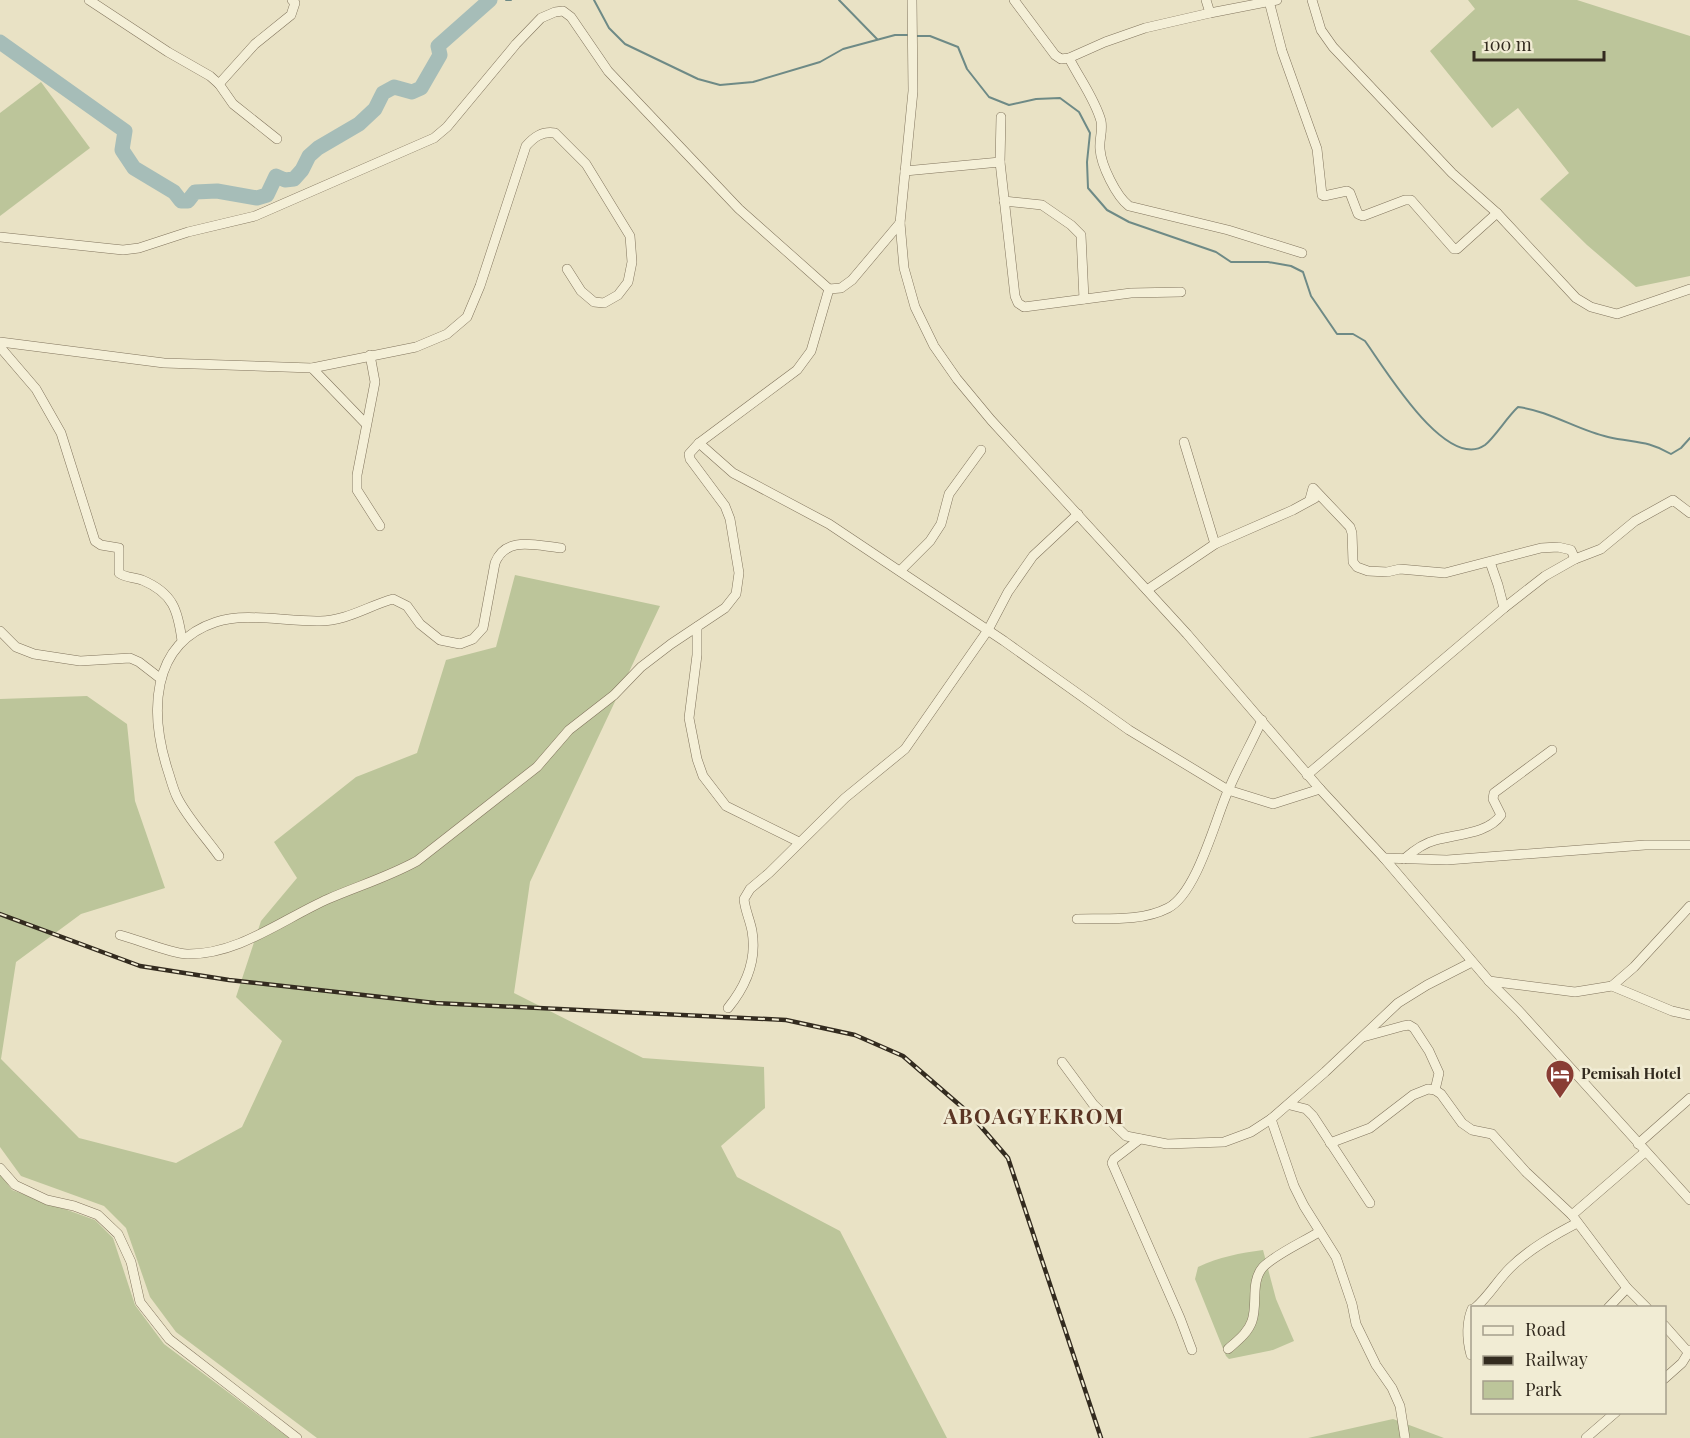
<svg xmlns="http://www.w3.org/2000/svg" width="1690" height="1438" viewBox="0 0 1690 1438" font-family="'Playfair Display',serif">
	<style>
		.green { fill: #bcc59a }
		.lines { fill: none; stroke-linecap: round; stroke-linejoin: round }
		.stream { stroke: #6e8a86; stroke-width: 2 }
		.river { stroke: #a6bdb8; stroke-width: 15 }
		.minor-casing { stroke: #81745d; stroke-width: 10 }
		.minor { stroke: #f4efd7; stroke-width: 9 }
		.rail-casing { stroke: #332b1f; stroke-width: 4.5 }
		.rail { stroke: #f1ecd4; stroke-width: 2; stroke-dasharray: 7; stroke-linecap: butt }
		.labels { text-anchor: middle; stroke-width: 5; stroke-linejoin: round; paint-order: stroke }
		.poi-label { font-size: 15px; font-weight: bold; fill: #332b1f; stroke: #f1ecd4; text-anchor: start }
		.district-label { font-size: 21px; font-weight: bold; letter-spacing: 1.5px; fill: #5b3524; stroke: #f1ecd4 }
	</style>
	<rect width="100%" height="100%" fill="#e9e2c5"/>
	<g class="green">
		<polygon points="1468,0 1577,0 1690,36 1690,276 1636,287 1587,245 1540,199 1569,173 1518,108 1492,128 1430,51 1475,9"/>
		<polygon points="41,82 90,148 0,216 0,113"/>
		<polygon points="515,575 660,606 530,882 514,993 643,1058 764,1067 765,1108 721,1146 737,1177 840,1231 947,1438 317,1438 176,1332 150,1297 126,1228 104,1206 21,1176 0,1147 0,699 87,696 127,724 135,801 165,888 81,914 16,962 1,1059 79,1138 176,1163 242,1127 282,1041 236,997 261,921 297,878 274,842 356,777 417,753 446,660 496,647"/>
		<polygon points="0,1174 12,1190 95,1220 113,1238 135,1305 164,1344 289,1438 0,1438"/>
		<path d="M 1263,1250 L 1276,1299 L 1294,1341 L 1273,1350 L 1229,1359 L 1226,1356 L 1195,1279 L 1198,1267 C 1219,1257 1240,1253 1263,1250 Z"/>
		<polygon points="1393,1419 1444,1438 1308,1438"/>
	</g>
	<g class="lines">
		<g class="stream">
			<polyline points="506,0 511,0"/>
			<polyline points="594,0 609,28 625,44 698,79 720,85 753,82 820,62 843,49 895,35 910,35"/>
			<polyline points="839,0 877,39"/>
			<path d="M 916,36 L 930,36 L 958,47 L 967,69 L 989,97 L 1009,105 L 1036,99 L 1060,98 L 1079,112 L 1090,133 L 1087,162 L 1088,188 L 1107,210 L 1129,222 L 1216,252 L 1231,262 L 1268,262 L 1291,266 L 1303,272 L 1311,296 L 1337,334 L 1353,334 L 1365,341 C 1384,367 1446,472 1485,445 C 1494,438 1508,416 1518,407 C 1550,411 1577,430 1608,437 C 1634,443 1647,440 1671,454 L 1681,448 L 1690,438"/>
		</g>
		<polyline class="river" points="0,42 125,131 122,150 134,168 174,192 181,201 188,201 195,192 217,191 257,198 267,195 276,176 285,180 294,179 302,170 309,156 318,148 359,124 375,109 383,93 394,87 412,92 421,88 440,55 438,46 490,0"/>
		<g class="minor-casing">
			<g id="minor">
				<polyline points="89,0 168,52 210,76 219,84 233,104 277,139"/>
				<polyline points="912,0 913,91 900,223 904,268 915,307 934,346 957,379 991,420 1187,634 1320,789 1384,858 1489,981 1519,1011 1690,1200"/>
				<polyline points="1014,0 1055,55 1061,59 1069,58 1105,42 1145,28 1210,13 1277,0"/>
				<polyline points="1206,0 1210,13"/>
				<polyline points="1312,0 1321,30 1333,47 1452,173 1497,213 1576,298 1591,307 1617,314 1690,289"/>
				<polyline points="1269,1 1282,51 1317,149 1322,195 1324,196 1347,191 1350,193 1358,214 1363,216 1405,200 1411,200 1454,249 1457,249 1497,213"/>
				<path d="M 1069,58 C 1079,78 1095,99 1101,121 C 1103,131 1099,139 1100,149 C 1101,165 1116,196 1129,206 L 1228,230 L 1302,253"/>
				<polyline points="219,84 255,44 291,15 295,3 292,0"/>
				<polyline points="1001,117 1000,162 1015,296 1018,303 1024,307 1131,293 1181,292"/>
				<polyline points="905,171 1000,162"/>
				<polyline points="1004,201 1042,205 1071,225 1081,235 1084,299"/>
				<polyline points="0,237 123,250 139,248 188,232 255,216 434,138 447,127 516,44 541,18 555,12 563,11 571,17 608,71 739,209 829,289 841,288 852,280 900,223"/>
				<path d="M 0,342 L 164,363 L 312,368 L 416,347 L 447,334 L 467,317 L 480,286 L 526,146 C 534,137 542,131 555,133 L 586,164 L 630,236 L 632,262 L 628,282 L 618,295 L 604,303 L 594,302 L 581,291 L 567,269"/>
				<path d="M 0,347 L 36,389 L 61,433 L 95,541 L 101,545 L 119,548 L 119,573 C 126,578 134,577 142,580 C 173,593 178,610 182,641"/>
				<polyline points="370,355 375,382 357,475 357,490 380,526"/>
				<polyline points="312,368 366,424"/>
				<polyline points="1184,442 1215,544"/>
				<polyline points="699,443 733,473 829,524 1004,641 1129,730 1228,790 1273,804 1320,789"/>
				<polyline points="1310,499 1313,488 1350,527 1352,533 1353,562 1357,567 1368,571 1387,572 1400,569 1445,573 1541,548 1558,547 1571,550 1575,559 1601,549 1635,521 1673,500 1690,513"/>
				<polyline points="1490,562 1498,585 1504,608"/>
				<polyline points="900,571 930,541 941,524 949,494 981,450"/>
				<polyline points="1147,590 1215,544 1293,510 1315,498"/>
				<polyline points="697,627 697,655 689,718 697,759 703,776 726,806 799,842"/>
				<polyline points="0,631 16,647 34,654 80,661 130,658 139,662 161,679"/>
				<polyline points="1307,775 1504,608 1545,576 1575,559"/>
				<path d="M 219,856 C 207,839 186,816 177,797 C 173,789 171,780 168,771 C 150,715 149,644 216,622 C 245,612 288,622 320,621 C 346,621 368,606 393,599 L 407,606 L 420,624 L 440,640 L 460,644 L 473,639 L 483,628 L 495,563 C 506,535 537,546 561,548"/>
				<polyline points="1384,858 1447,860 1645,845 1690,845"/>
				<path d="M 1404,859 C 1413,851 1424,843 1436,840 C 1456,834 1488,834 1501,815 L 1493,799 L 1494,793 L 1552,750"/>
				<path d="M 1077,919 C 1106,918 1141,922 1168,908 C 1197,893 1215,820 1228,791 C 1238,767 1251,744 1262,720"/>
				<path d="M 120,935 C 136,939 172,954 187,954 C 238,955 283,919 328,899 C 358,886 388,877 417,861 L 537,767 L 569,730 L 614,695 L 641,667 L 671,644 L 725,608 L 736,594 L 739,573 L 730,519 L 725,506 L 690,459 L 689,454 L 699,443 L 797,370 L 811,351 L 829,289"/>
				<polyline points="1489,981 1575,992 1612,986 1672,1011 1690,1015"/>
				<polyline points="1612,986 1634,967 1690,906"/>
				<path d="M 728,1008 C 746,986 757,960 752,931 C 750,920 745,910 744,899 L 750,889 L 769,873 L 845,798 L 905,749 L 988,630 L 1008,592 L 1033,556 L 1078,514"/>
				<polyline points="1363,1037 1403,1026 1409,1025 1414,1028 1429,1051 1439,1073 1435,1090"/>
				<polyline points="1062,1062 1093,1104 1126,1136 1167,1144 1224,1142 1251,1132 1271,1119 1325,1072 1398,1003 1427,985 1472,962"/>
				<polyline points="1290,1105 1306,1109 1313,1116 1370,1203"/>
				<polyline points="1271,1119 1294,1186 1304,1206 1336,1257 1352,1304 1356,1324 1376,1365 1392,1388 1400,1406 1405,1438"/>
				<polyline points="1140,1139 1114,1159 1112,1163 1180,1318 1192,1350"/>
				<polyline points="1330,1143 1370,1128 1413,1095 1428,1089 1435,1090 1441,1094 1462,1123 1472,1130 1492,1134 1526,1172 1572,1215 1627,1288 1647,1308"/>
				<polyline points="1638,1144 1690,1098"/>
				<polyline points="0,1168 15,1185 47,1200 74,1206 98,1215 118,1234 131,1262 140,1302 169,1339 297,1438"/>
				<polyline points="1572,1215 1645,1152"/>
				<path d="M 1475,1308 C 1489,1296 1497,1281 1510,1268 C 1529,1249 1554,1235 1577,1223"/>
				<polyline points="1608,1308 1627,1288"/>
				<polyline points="1664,1325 1688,1352"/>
				<path d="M 1228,1349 C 1237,1341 1248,1333 1252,1321 C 1258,1304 1250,1282 1263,1267 C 1276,1254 1303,1242 1319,1232"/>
				<path d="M 1471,1355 C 1467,1340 1466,1324 1472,1309"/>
				<polyline points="1664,1379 1682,1363 1690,1350"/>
				<polyline points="1586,1438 1616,1412"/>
			</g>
		</g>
		<use href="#minor" class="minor"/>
		<g class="rail-casing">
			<polyline id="rail" points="0,914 140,966 229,980 435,1003 786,1020 855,1035 903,1056 970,1114 1008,1158 1101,1438"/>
		</g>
		<use href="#rail" class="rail"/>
	</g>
	<defs>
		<g id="hotel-pin" transform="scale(1.5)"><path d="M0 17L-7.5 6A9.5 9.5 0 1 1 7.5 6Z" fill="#893d34" stroke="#f1ecd4"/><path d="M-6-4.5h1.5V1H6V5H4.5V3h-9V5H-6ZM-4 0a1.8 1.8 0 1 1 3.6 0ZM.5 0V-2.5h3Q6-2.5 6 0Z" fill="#fff"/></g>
	</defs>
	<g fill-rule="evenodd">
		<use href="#hotel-pin" x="1560" y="1074"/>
	</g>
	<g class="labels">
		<g class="poi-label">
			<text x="1581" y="1079">Pemisah Hotel</text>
		</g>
		<g class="district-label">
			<text x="1034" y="1124">ABOAGYEKROM</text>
		</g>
	</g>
	<rect x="1471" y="1306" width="195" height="108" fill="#f1ecd4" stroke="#a59f8c" stroke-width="1.5"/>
	<rect x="1483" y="1326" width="30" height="9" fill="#f4efd7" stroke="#a59f8c" stroke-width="1.5"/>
	<text x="1525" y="1336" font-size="18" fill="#332b1f">Road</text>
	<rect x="1483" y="1356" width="30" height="9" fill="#332b1f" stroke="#a59f8c" stroke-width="1.5"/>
	<text x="1525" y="1366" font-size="18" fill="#332b1f">Railway</text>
	<rect x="1483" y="1381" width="30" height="18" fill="#bcc59a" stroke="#a59f8c" stroke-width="1.5"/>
	<text x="1525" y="1396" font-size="18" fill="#332b1f">Park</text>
	<path d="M1474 51v9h130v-9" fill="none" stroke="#332b1f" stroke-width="3"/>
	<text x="1483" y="51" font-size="18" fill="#332b1f" stroke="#f1ecd4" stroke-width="4.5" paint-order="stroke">100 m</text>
</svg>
